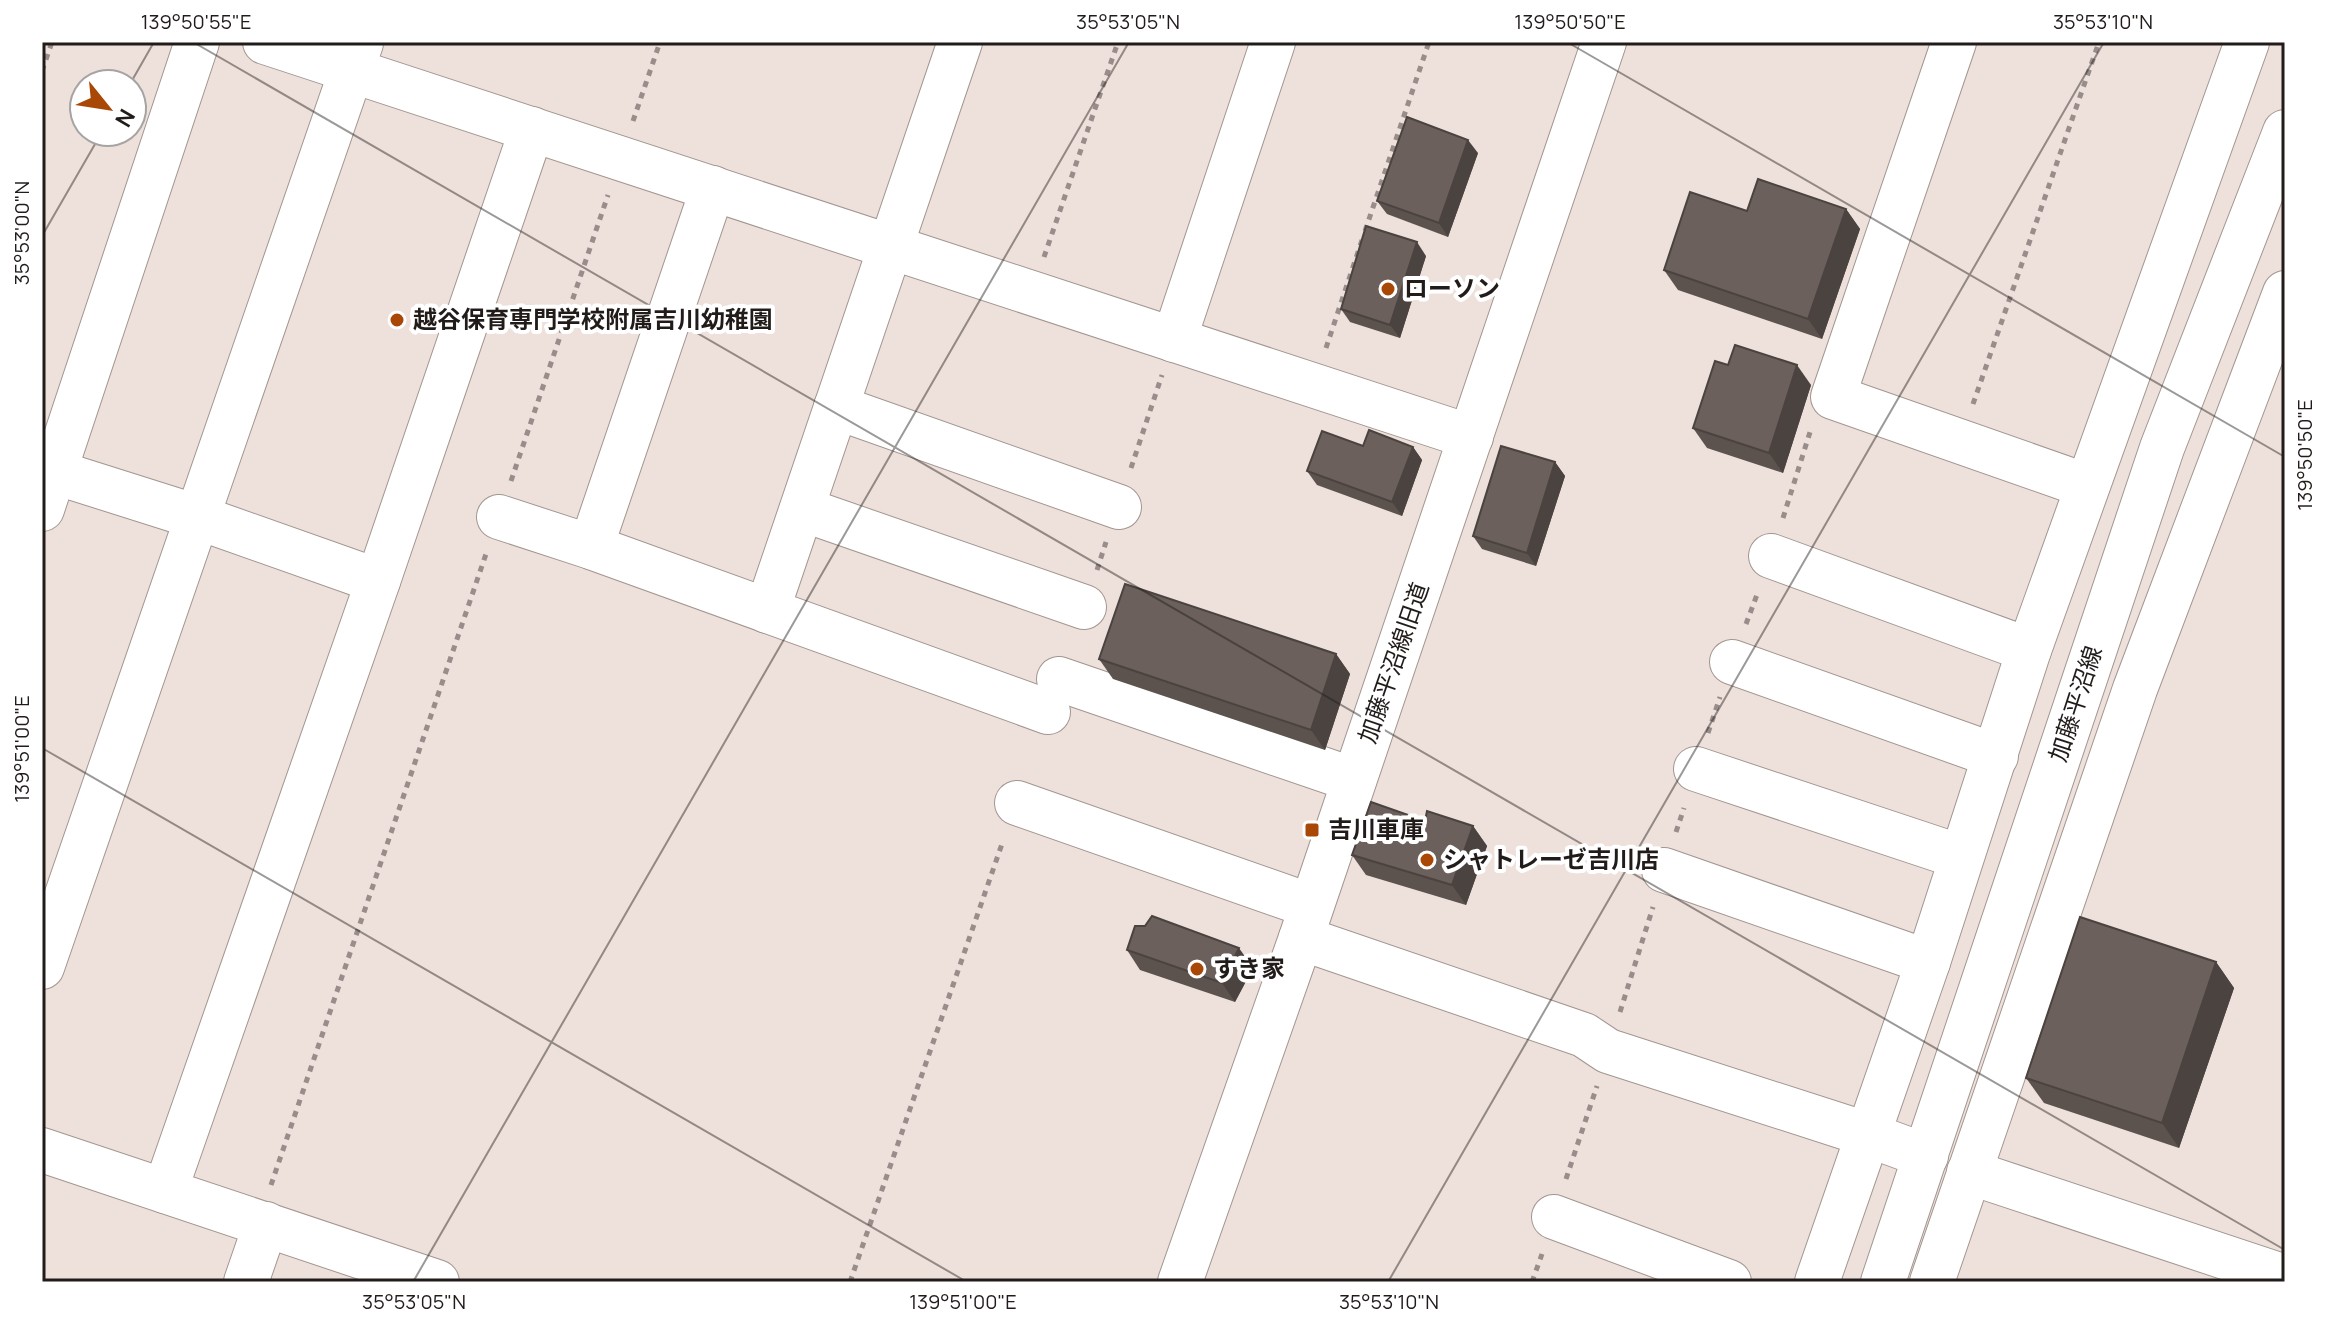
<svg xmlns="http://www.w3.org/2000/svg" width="2327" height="1324" viewBox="0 0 2327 1324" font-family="Manrope,'Noto Sans JP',sans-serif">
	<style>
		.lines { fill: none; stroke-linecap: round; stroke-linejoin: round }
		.minor-casing { stroke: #a29690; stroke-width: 46 }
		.major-casing { stroke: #a29690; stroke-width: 46 }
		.path { stroke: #988d8a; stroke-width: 5; stroke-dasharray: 6 6; stroke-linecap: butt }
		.minor { stroke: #fff; stroke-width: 44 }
		.major { stroke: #fff; stroke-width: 44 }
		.wall { fill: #5c534e }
		.shaded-wall { fill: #4b4340 }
		.building { fill: #6b605b; stroke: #4b4340; stroke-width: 2 }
		.ticks { fill: none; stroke: #211c1a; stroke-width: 2; stroke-opacity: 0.45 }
		.poi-dot { fill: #a94706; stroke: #fff; stroke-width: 3 }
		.labels { text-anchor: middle; stroke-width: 8; stroke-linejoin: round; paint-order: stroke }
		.poi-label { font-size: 24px; font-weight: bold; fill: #211c1a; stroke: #fff; text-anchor: start }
		.street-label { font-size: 24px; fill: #211c1a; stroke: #fff }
		.neatline { fill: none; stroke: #211c1a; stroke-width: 3 }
		.ticks-label { font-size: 20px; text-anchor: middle; fill: #211c1a }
	</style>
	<rect width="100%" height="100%" fill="#eee0db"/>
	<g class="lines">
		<g class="minor-casing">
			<g id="minor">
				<polyline points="265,42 1471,437"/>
				<polyline points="1954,42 1833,397 2087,486"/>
				<polyline points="1174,340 1273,42"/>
				<polyline points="836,407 1119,507"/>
				<polyline points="42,468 197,517 378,581"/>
				<polyline points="42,509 197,42"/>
				<polyline points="802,509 1084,607"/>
				<polyline points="499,517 591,547 1048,712"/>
				<polyline points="591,547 713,188"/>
				<polyline points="1771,556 2029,650"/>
				<polyline points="767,611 960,42"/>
				<polyline points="1732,662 1996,756"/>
				<polyline points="1059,679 1354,780"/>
				<polyline points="1696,769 1961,857"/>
				<polyline points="1017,803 1311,906"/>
				<polyline points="1664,870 1928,962"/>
				<polyline points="1301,938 1584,1035 1608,1051 1869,1135 1926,1156"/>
				<polyline points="42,967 361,43"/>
				<polyline points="42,1150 437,1282"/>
				<polyline points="1969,1172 2285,1277"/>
				<polyline points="165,1191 378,581 532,129"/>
				<polyline points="1554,1217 1729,1282"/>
				<polyline points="246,1282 266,1224"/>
				<polyline points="1180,1282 1301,938 1604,42"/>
				<polyline points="1817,1282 1928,962 2029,650 2247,42"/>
			</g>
		</g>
		<g class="major-casing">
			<g id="major">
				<polyline points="1883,1282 2162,448 2285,132"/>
				<polyline points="1932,1282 2135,689 2285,293"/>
			</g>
		</g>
		<g class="path">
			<polyline points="42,71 52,42"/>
			<polyline points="633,121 660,42"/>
			<polyline points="1365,231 1429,42"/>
			<polyline points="1044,257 1118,42"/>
			<polyline points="1326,348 1362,240"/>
			<polyline points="1973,404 2099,42"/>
			<polyline points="1131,468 1162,375"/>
			<polyline points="511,481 608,195"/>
			<polyline points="1783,518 1811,429"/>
			<polyline points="1097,570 1106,542"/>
			<polyline points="1746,624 1758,592"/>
			<polyline points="1708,733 1720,697"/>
			<polyline points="1676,832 1684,808"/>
			<polyline points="1620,1012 1653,907"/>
			<polyline points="1566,1179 1597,1086"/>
			<polyline points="271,1185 486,554"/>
			<polyline points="850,1282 1003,841"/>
			<polyline points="1532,1282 1542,1254"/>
		</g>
		<use href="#minor" class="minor"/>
		<use href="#major" class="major"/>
	</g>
	<g class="wall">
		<polygon points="1478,153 1448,237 1387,214 1377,201"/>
		<polygon points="1846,209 1860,229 1822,339 1678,290 1664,270 1747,211"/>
		<polygon points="1426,256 1400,338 1350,322 1341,309"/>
		<polygon points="1728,365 1811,385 1783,473 1707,448 1693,428"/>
		<polygon points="1363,446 1413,447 1422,460 1402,516 1317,485 1307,471"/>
		<polygon points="1555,462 1565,476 1536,566 1482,549 1473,536"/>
		<polygon points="1336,654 1350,674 1325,750 1113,679 1099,659"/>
		<polygon points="1425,821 1473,826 1487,846 1466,905 1366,875 1352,855"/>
		<polygon points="1127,950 1253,968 1235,1002 1140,970"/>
		<polygon points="2216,962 2234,988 2179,1148 2044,1103 2026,1078"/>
	</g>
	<g class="shaded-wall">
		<polygon points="1468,140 1478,153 1448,237 1439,223"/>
		<polygon points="1846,209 1860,229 1822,339 1808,319"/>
		<polygon points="1417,242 1426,256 1400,338 1390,325"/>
		<polygon points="1797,365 1811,385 1783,473 1769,453"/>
		<polygon points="1413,447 1422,460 1402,516 1392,502"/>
		<polygon points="1555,462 1565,476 1536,566 1527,553"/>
		<polygon points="1336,654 1350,674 1325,750 1311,730"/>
		<polygon points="1473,826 1487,846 1466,905 1452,885"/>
		<polygon points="1239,948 1253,968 1235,1002 1222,983"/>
		<polygon points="2216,962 2234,988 2179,1148 2162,1123"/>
	</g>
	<g class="building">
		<polygon points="1407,117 1468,140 1439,223 1377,201"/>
		<polygon points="1758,179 1846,209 1808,319 1664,270 1690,192 1747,211"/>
		<polygon points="1366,226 1417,242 1390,325 1341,309"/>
		<polygon points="1735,345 1797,365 1769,453 1693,428 1715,361 1728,365"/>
		<polygon points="1369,430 1413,447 1392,502 1307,471 1322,431 1363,446"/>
		<polygon points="1501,446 1555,462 1527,553 1473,536"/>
		<polygon points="1125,584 1336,654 1311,730 1099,659"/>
		<polygon points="1371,802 1425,821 1427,811 1473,826 1452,885 1352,855"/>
		<polygon points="1152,916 1239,948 1222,983 1127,950 1135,926 1145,926"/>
		<polygon points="2080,917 2216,962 2162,1123 2026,1078"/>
	</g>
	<path class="ticks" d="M 193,42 L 2285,1250M 1567,42 L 2285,457M 130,84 L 154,42M 42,236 L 102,132M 42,748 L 967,1282M 413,1282 L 1129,42M 1388,1282 L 2104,42"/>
	<g class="poi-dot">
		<circle cx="1388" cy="289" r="8"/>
		<circle cx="397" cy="320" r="8"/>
		<rect x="1304" y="822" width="16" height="16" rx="4"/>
		<circle cx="1427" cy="860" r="8"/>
		<circle cx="1197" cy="969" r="8"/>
	</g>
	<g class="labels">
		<g class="poi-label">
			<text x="1404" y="297">ローソン</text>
			<text x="413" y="328">越谷保育専門学校附属吉川幼稚園</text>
			<text x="1328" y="838">吉川車庫</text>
			<text x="1443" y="868">シャトレーゼ吉川店</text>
			<text x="1213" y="977">すき家</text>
		</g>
		<g class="street-label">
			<text transform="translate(1394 663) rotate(-71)" y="8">加藤平沼線旧道</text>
			<text transform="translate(2076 704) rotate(-72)" y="8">加藤平沼線</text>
		</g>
	</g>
	<rect width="2327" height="1324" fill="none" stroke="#ffffff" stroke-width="88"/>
	<g transform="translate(108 108) rotate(120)"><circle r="38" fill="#ffffff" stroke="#a6a4a3" stroke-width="2"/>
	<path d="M0-6L14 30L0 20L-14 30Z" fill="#a94706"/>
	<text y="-12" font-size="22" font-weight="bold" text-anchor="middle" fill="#211c1a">N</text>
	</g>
	<rect x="44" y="44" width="2239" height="1236" class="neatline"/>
	<g class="ticks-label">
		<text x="196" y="29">139°50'55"E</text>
		<text x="1128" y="29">35°53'05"N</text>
		<text x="1570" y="29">139°50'50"E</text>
		<text x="2103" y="29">35°53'10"N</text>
		<text transform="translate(22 233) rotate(-90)" y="7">35°53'00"N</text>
		<text transform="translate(2305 455) rotate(-90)" y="7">139°50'50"E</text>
		<text transform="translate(22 749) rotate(-90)" y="7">139°51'00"E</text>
		<text x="414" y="1309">35°53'05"N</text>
		<text x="963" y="1309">139°51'00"E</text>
		<text x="1389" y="1309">35°53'10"N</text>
	</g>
</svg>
